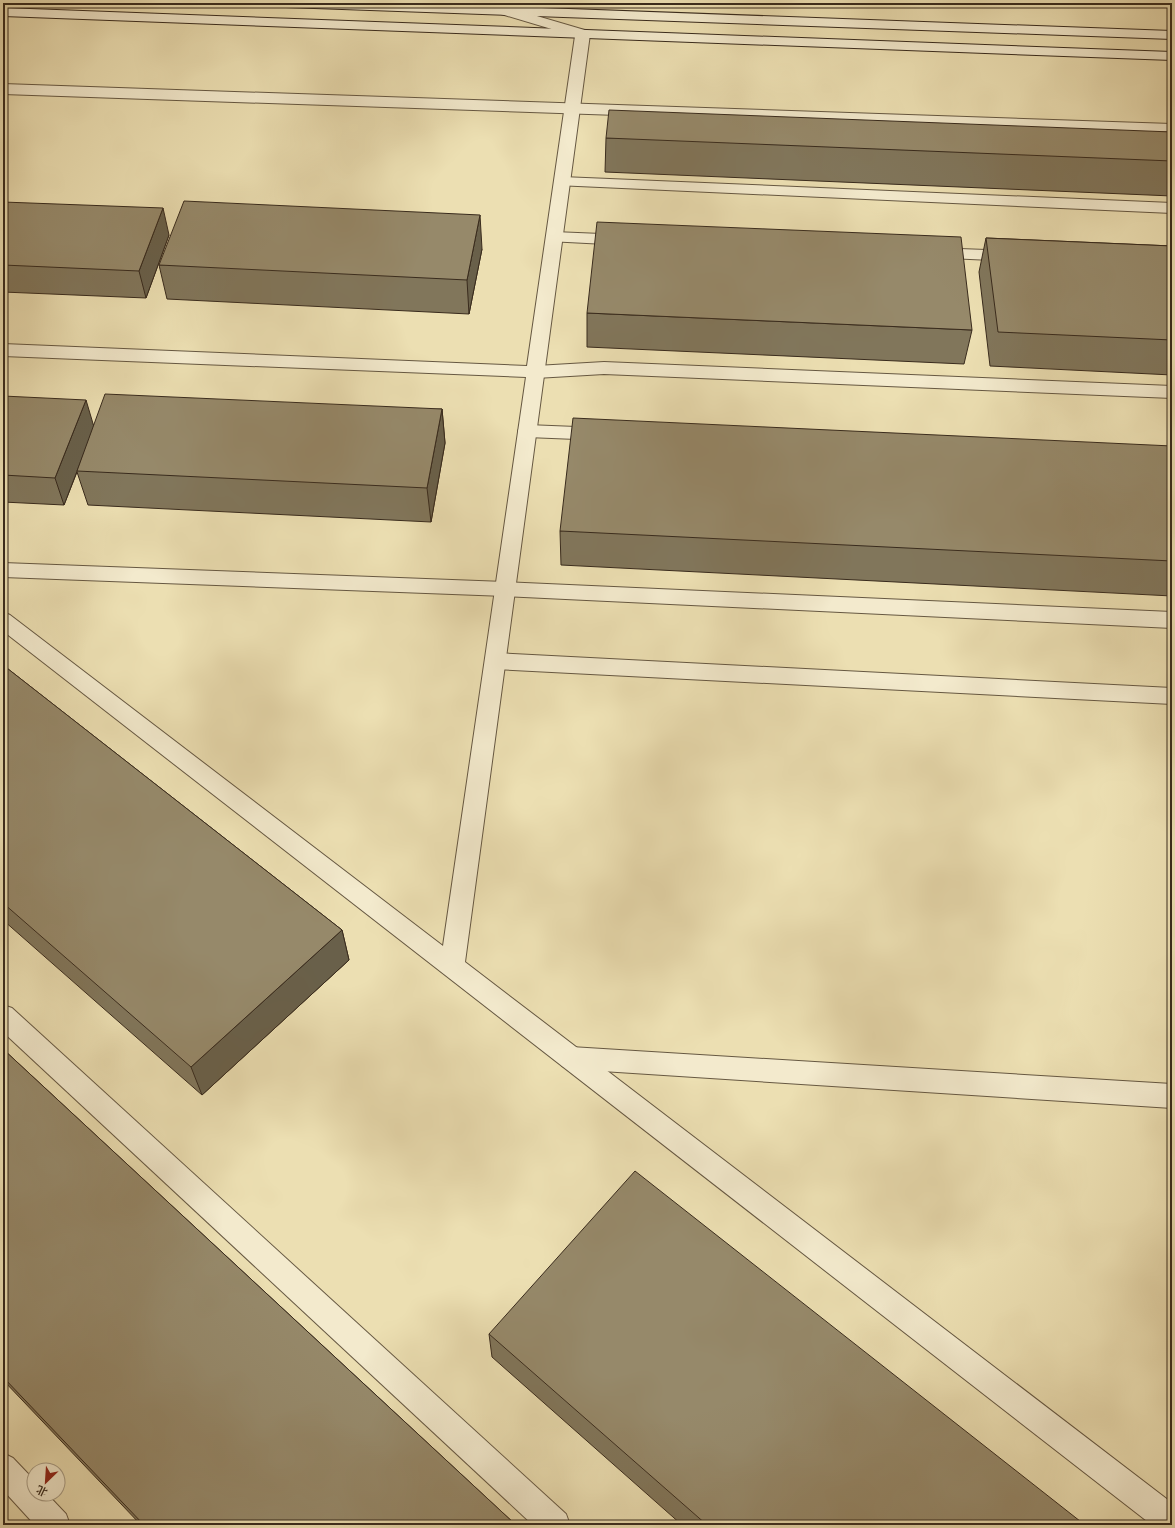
<svg xmlns="http://www.w3.org/2000/svg" width="1175" height="1528" viewBox="0 0 1175 1528" font-family="'IM FELL Great Primer','Noto Serif SC',serif">
	<style>
		.lines { fill: none; stroke-linecap: round; stroke-linejoin: round }
		.lane-casing { stroke: #665842; stroke-width: 2 }
		.street-casing { stroke: #665842; stroke-width: 2 }
		.secondary-casing { stroke: #392b1d; stroke-width: 2 }
		.lane { fill: #f3eacd; fill-rule: evenodd }
		.street { fill: #f3eacd; fill-rule: evenodd }
		.secondary { fill: #f3eacd; fill-rule: evenodd }
		.wall { fill: #81765b; stroke: #392b1d }
		.shaded-wall { fill: #69604a; stroke: #392b1d }
		.building { fill: #96896a; stroke: #392b1d }
	</style>
	<rect width="100%" height="100%" fill="#ecdfb2"/>
	<filter id="stains"><feTurbulence type="fractalNoise" baseFrequency=".005" numOctaves="4"/><feColorMatrix values="0 0 0 0 .2 0 0 0 0 .09 0 0 0 0 .02 0 0 0 .5 -.17"/></filter>
	<radialGradient id="worn" r=".72"><stop offset=".6" stop-color="#630" stop-opacity="0"/><stop offset="1" stop-color="#630" stop-opacity=".3"/></radialGradient>
	<g class="lines">
		<g class="lane-casing">
			<g id="lane">
				<path d="M 482,3 C 492,3 506,1 513,11 L 511,14 C 502,16 487,10 482,3 Z"/>
				<polygon points="3,84 1172,124 1172,134 3,94"/>
				<polygon points="562,177 1172,203 1172,213 556,185 554,182 556,179"/>
				<polygon points="554,232 625,235 631,236 633,240 631,244 625,245 548,241 546,237 548,233"/>
				<polygon points="933,248 1013,251 1019,252 1021,256 1019,260 1013,261 927,257 925,253 927,249"/>
				<polygon points="604,362 1172,386 1172,398 604,374 536,378 530,376 527,372 530,368 536,366"/>
				<polygon points="527,425 601,428 608,430 610,434 608,438 601,440 527,437 520,435 518,431 520,427"/>
				<polygon points="3,563 505,582 1172,612 1172,628 505,596 3,577"/>
				<polygon points="495,653 1172,688 1172,704 495,669 488,667 485,661 488,655"/>
				<polygon points="3,1005 12,1008 566,1514 570,1525 533,1525 3,1032"/>
				<polygon points="571,1047 1172,1084 1172,1108 571,1069 562,1066 558,1058 562,1050"/>
				<polygon points="3,1453 13,1458 34,1480 34,1494 47,1494 66,1514 70,1525 35,1525 3,1490"/>
			</g>
		</g>
		<g class="street-casing">
			<polygon id="street" points="506,7 588,31 590,34 465,962 1172,1503 1172,1525 1152,1525 3,631 3,612 10,615 443,946 526,377 3,356 3,344 527,366 575,36 501,14 499,11 501,8"/>
		</g>
		<g class="secondary-casing">
			<g id="secondary">
				<polygon points="279,3 404,3 1172,31 1172,39 286,7 281,6"/>
				<polygon points="3,8 1172,52 1172,60 3,16"/>
			</g>
		</g>
		<use href="#lane" class="lane"/>
		<use href="#street" class="street"/>
		<use href="#secondary" class="secondary"/>
	</g>
	<g class="wall">
		<polygon points="1172,132 1172,196 605,172 606,138"/>
		<polygon points="3,202 169,235 146,298 3,292"/>
		<polygon points="986,238 1172,246 1172,375 990,366 979,272"/>
		<polygon points="482,249 469,314 167,299 159,265"/>
		<polygon points="587,313 972,330 964,364 587,347"/>
		<polygon points="3,396 94,425 442,409 445,443 431,522 88,505 77,472 64,505 3,502"/>
		<polygon points="1172,446 1172,596 561,565 560,531"/>
		<polygon points="3,665 342,930 349,960 202,1095 3,920"/>
		<polygon points="3,1049 516,1525 141,1525 3,1380"/>
		<polygon points="489,1334 1085,1525 682,1525 492,1357"/>
	</g>
	<g class="shaded-wall">
		<polygon points="163,208 169,235 146,298 139,271"/>
		<polygon points="480,215 482,249 469,314 467,280"/>
		<polygon points="86,400 94,427 64,505 55,478"/>
		<polygon points="442,409 445,443 431,522 427,488"/>
		<polygon points="342,930 349,960 202,1095 191,1067"/>
	</g>
	<g class="building">
		<polygon points="609,110 1172,132 1172,161 606,138"/>
		<polygon points="184,201 480,215 467,280 159,265"/>
		<polygon points="3,202 163,208 139,271 3,265"/>
		<polygon points="597,222 961,237 972,330 587,313"/>
		<polygon points="986,238 1172,246 1172,340 998,332"/>
		<polygon points="105,394 442,409 427,488 77,471"/>
		<polygon points="3,396 86,400 55,478 3,475"/>
		<polygon points="573,418 1172,446 1172,561 560,531"/>
		<polygon points="3,665 342,930 191,1067 3,903"/>
		<polygon points="3,1049 516,1525 144,1525 3,1377"/>
		<polygon points="635,1171 1085,1525 707,1525 489,1334"/>
	</g>
	<rect width="1175" height="1528" fill="none" stroke="#ecdfb2" stroke-width="16"/>
	<rect x="4" y="4" width="1167" height="1520" fill="none" stroke="#392b1d" stroke-width="2"/>
	<rect x="8" y="8" width="1159" height="1512" fill="none" stroke="#392b1d"/>
	<g transform="translate(46 1482) rotate(205)"><circle r="19" fill="#f3eacd" stroke="#a99e87"/>
	<path d="M0-3L7 15L0 10L-7 15Z" fill="#8f2418"/>
	<text y="-6" font-size="11" font-weight="bold" text-anchor="middle" fill="#392b1d">北</text>
	</g>
	<rect width="100%" height="100%" filter="url(#stains)"/>
	<rect width="100%" height="100%" fill="url(#worn)"/>
</svg>
